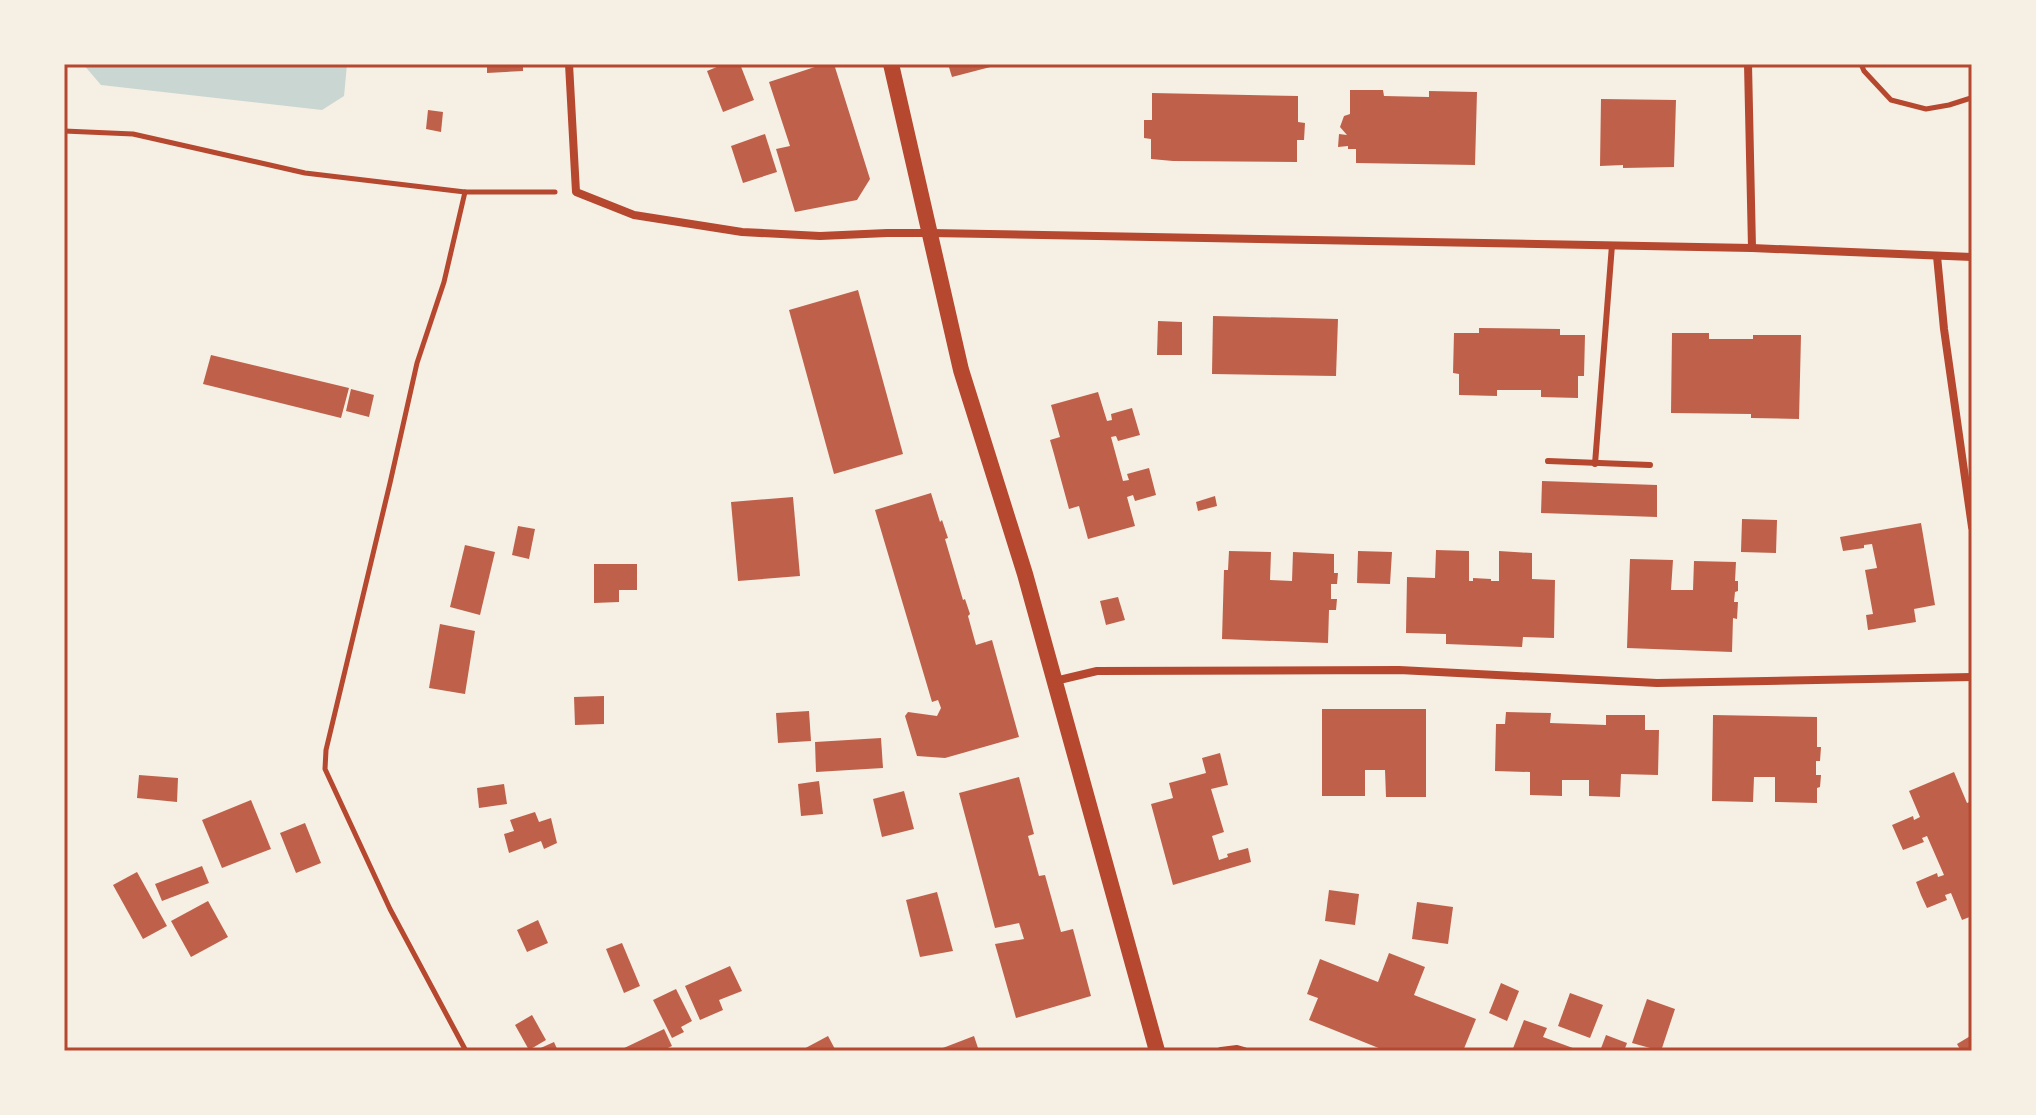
<svg xmlns="http://www.w3.org/2000/svg" width="2036" height="1115" viewBox="0 0 2036 1115" font-family="'Fira Sans',sans-serif">
	<style>
		.water { fill: #c9d6d2 }
		.building { fill: #bf614a }
		.lines { fill: none; stroke-linecap: round; stroke-linejoin: round }
		.path { stroke: #b5482f; stroke-width: 5 }
		.service { stroke: #b5482f; stroke-width: 6 }
		.minor { stroke: #b5482f; stroke-width: 8 }
		.secondary { stroke: #b5482f; stroke-width: 16 }
		.neatline { fill: none; stroke: #b5482f; stroke-width: 3 }
	</style>
	<rect width="100%" height="100%" fill="#f6efe4"/>
	<polygon class="water" points="83,64 347,64 344,96 322,110 101,85"/>
	<g class="building">
		<polygon points="487,64 523,64 523,71 487,73"/>
		<polygon points="724,64 740,64 754,100 723,112 707,71"/>
		<polygon points="824,64 834,64 870,179 857,200 795,212 776,149 790,146 769,82"/>
		<polygon points="948,64 998,64 998,65 952,77"/>
		<polygon points="1350,90 1383,90 1384,96 1429,97 1429,91 1477,92 1475,165 1356,163 1356,149 1348,149 1348,146 1338,147 1339,134 1347,135 1340,127 1344,116 1350,114"/>
		<polygon points="1152,93 1298,96 1298,122 1305,123 1304,140 1297,140 1297,162 1173,161 1151,159 1151,139 1144,138 1144,120 1152,120"/>
		<polygon points="1601,99 1676,100 1674,167 1623,168 1623,165 1600,166"/>
		<polygon points="428,110 443,112 441,132 426,129"/>
		<polygon points="765,134 777,172 743,183 731,146"/>
		<polygon points="858,290 903,454 834,474 789,310"/>
		<polygon points="1213,316 1338,319 1336,376 1212,374"/>
		<polygon points="1158,321 1182,322 1182,355 1157,355"/>
		<polygon points="1479,328 1560,329 1560,335 1585,335 1584,376 1578,376 1578,398 1541,397 1541,390 1497,390 1497,396 1459,395 1459,374 1453,373 1454,333 1479,333"/>
		<polygon points="1672,333 1709,333 1709,339 1753,339 1753,335 1801,335 1799,419 1751,418 1751,414 1671,413"/>
		<polygon points="211,355 349,388 341,418 203,384"/>
		<polygon points="351,389 374,395 369,417 346,411"/>
		<polygon points="1098,392 1107,421 1112,420 1111,414 1132,408 1140,435 1118,441 1116,436 1111,437 1123,481 1129,480 1127,474 1149,468 1156,495 1135,501 1133,495 1127,497 1135,526 1088,539 1079,506 1069,509 1054,454 1050,440 1060,437 1051,405"/>
		<polygon points="1542,481 1657,485 1657,517 1541,513"/>
		<polygon points="931,493 940,522 942,520 948,538 945,539 963,600 965,599 970,614 968,616 976,645 992,640 1019,737 945,758 917,756 905,716 908,712 937,716 941,708 938,700 932,702 875,510"/>
		<polygon points="1215,496 1217,506 1198,511 1196,502"/>
		<polygon points="793,497 800,576 738,581 731,502"/>
		<polygon points="1742,519 1777,520 1776,553 1741,552"/>
		<polygon points="1921,523 1935,605 1914,609 1916,622 1868,630 1866,615 1873,614 1865,570 1877,568 1872,544 1864,545 1864,548 1843,551 1840,537"/>
		<polygon points="518,526 535,529 529,559 512,555"/>
		<polygon points="465,545 495,552 480,615 450,607"/>
		<polygon points="1436,550 1469,551 1469,581 1473,581 1473,578 1491,579 1491,581 1499,581 1499,551 1532,553 1532,579 1555,580 1554,638 1523,637 1522,647 1446,644 1446,634 1406,633 1407,577 1435,578"/>
		<polygon points="1229,551 1271,552 1270,580 1292,581 1293,552 1334,554 1334,573 1338,573 1337,584 1331,584 1331,599 1337,599 1336,610 1329,610 1328,643 1222,639 1224,570 1228,570"/>
		<polygon points="1358,551 1392,552 1390,584 1357,583"/>
		<polygon points="1630,559 1673,560 1671,590 1693,590 1694,561 1736,562 1735,581 1738,581 1738,591 1735,592 1734,602 1738,602 1737,619 1733,618 1732,652 1627,648"/>
		<polygon points="594,564 637,564 637,590 619,590 619,602 594,603"/>
		<polygon points="1118,597 1125,620 1106,625 1100,601"/>
		<polygon points="440,624 475,631 465,694 429,688"/>
		<polygon points="604,696 604,724 575,725 574,697"/>
		<polygon points="1322,709 1426,709 1426,797 1386,797 1385,770 1365,770 1365,796 1322,796"/>
		<polygon points="809,711 811,741 778,743 776,713"/>
		<polygon points="1506,712 1551,713 1550,723 1606,725 1606,715 1645,715 1645,730 1659,730 1658,775 1621,774 1620,797 1589,796 1589,780 1562,780 1562,796 1530,795 1530,772 1495,771 1496,724 1505,724"/>
		<polygon points="1713,715 1817,717 1817,747 1821,747 1820,761 1816,761 1816,775 1821,775 1820,787 1817,788 1817,803 1775,802 1775,777 1754,777 1753,802 1712,801"/>
		<polygon points="881,738 883,768 816,772 815,742"/>
		<polygon points="1220,753 1228,785 1211,789 1224,832 1212,836 1219,860 1228,857 1227,854 1248,848 1251,862 1173,885 1151,804 1173,798 1169,783 1206,773 1202,758"/>
		<polygon points="1954,772 1967,803 1972,801 1972,916 1962,920 1951,893 1945,895 1947,900 1927,908 1921,895 1916,882 1937,873 1938,877 1944,875 1927,836 1922,838 1924,842 1903,850 1892,825 1913,816 1914,820 1920,817 1909,791"/>
		<polygon points="139,775 178,778 177,802 137,798"/>
		<polygon points="1019,777 1034,834 1028,836 1039,876 1045,875 1061,932 1073,929 1091,996 1016,1018 995,944 1024,939 1019,923 995,928 959,793"/>
		<polygon points="819,781 823,814 801,816 798,784"/>
		<polygon points="504,784 507,804 479,808 477,788"/>
		<polygon points="904,791 914,829 882,837 873,799"/>
		<polygon points="251,800 271,849 222,868 202,820"/>
		<polygon points="535,812 539,822 551,818 557,843 544,849 541,841 509,853 504,834 514,831 510,820"/>
		<polygon points="305,823 321,863 296,873 280,833"/>
		<polygon points="202,866 209,883 162,901 155,884"/>
		<polygon points="137,872 167,926 143,939 113,885"/>
		<polygon points="1329,890 1359,894 1355,925 1325,921"/>
		<polygon points="937,892 953,951 920,957 906,900"/>
		<polygon points="208,901 228,937 191,957 171,921"/>
		<polygon points="1417,902 1453,907 1448,944 1412,939"/>
		<polygon points="538,920 548,943 527,952 517,930"/>
		<polygon points="622,943 640,986 624,993 606,949"/>
		<polygon points="1389,953 1425,967 1414,995 1476,1019 1463,1051 1386,1051 1309,1020 1318,998 1307,994 1320,959 1378,982"/>
		<polygon points="730,966 742,991 719,1000 723,1010 700,1020 685,986"/>
		<polygon points="1501,983 1519,991 1507,1021 1489,1013"/>
		<polygon points="676,989 692,1021 681,1027 684,1032 672,1038 653,1000"/>
		<polygon points="1570,993 1603,1005 1590,1038 1558,1026"/>
		<polygon points="1647,999 1675,1009 1661,1051 1632,1043"/>
		<polygon points="532,1015 546,1040 529,1050 515,1025"/>
		<polygon points="1524,1020 1547,1028 1543,1037 1581,1051 1512,1051"/>
		<polygon points="664,1029 672,1046 661,1051 618,1051"/>
		<polygon points="1606,1035 1627,1043 1624,1051 1600,1051"/>
		<polygon points="1972,1035 1972,1051 1961,1051 1957,1044"/>
		<polygon points="828,1036 836,1051 800,1051"/>
		<polygon points="974,1036 979,1051 935,1051"/>
		<polygon points="554,1042 558,1051 534,1051"/>
	</g>
	<g class="lines">
		<g class="path">
			<polyline points="1861,64 1864,71 1891,100 1926,109 1949,105 1971,98"/>
			<polyline points="64,131 133,134 305,173 465,192 555,192"/>
			<polyline points="465,192 444,282 417,363 390,483 326,750 325,769 390,909 466,1051"/>
		</g>
		<g class="service">
			<polyline points="1548,461 1650,465"/>
			<polyline points="1595,464 1612,245"/>
		</g>
		<g class="minor">
			<polyline points="569,64 576,192 634,215 742,232 820,236 887,233 931,233 1752,248 1972,257"/>
			<polyline points="1748,64 1752,248"/>
			<polyline points="1937,256 1944,329 1972,527"/>
			<polyline points="1055,681 1097,671 1399,670 1657,683 1972,677"/>
			<polyline points="1221,1051 1237,1049 1244,1051"/>
		</g>
		<polyline class="secondary" points="891,64 961,370 1025,574 1157,1051"/>
	</g>
	<rect width="2036" height="1115" fill="none" stroke="#f6efe4" stroke-width="132"/>
	<rect x="66" y="66" width="1904" height="983" class="neatline"/>
</svg>
